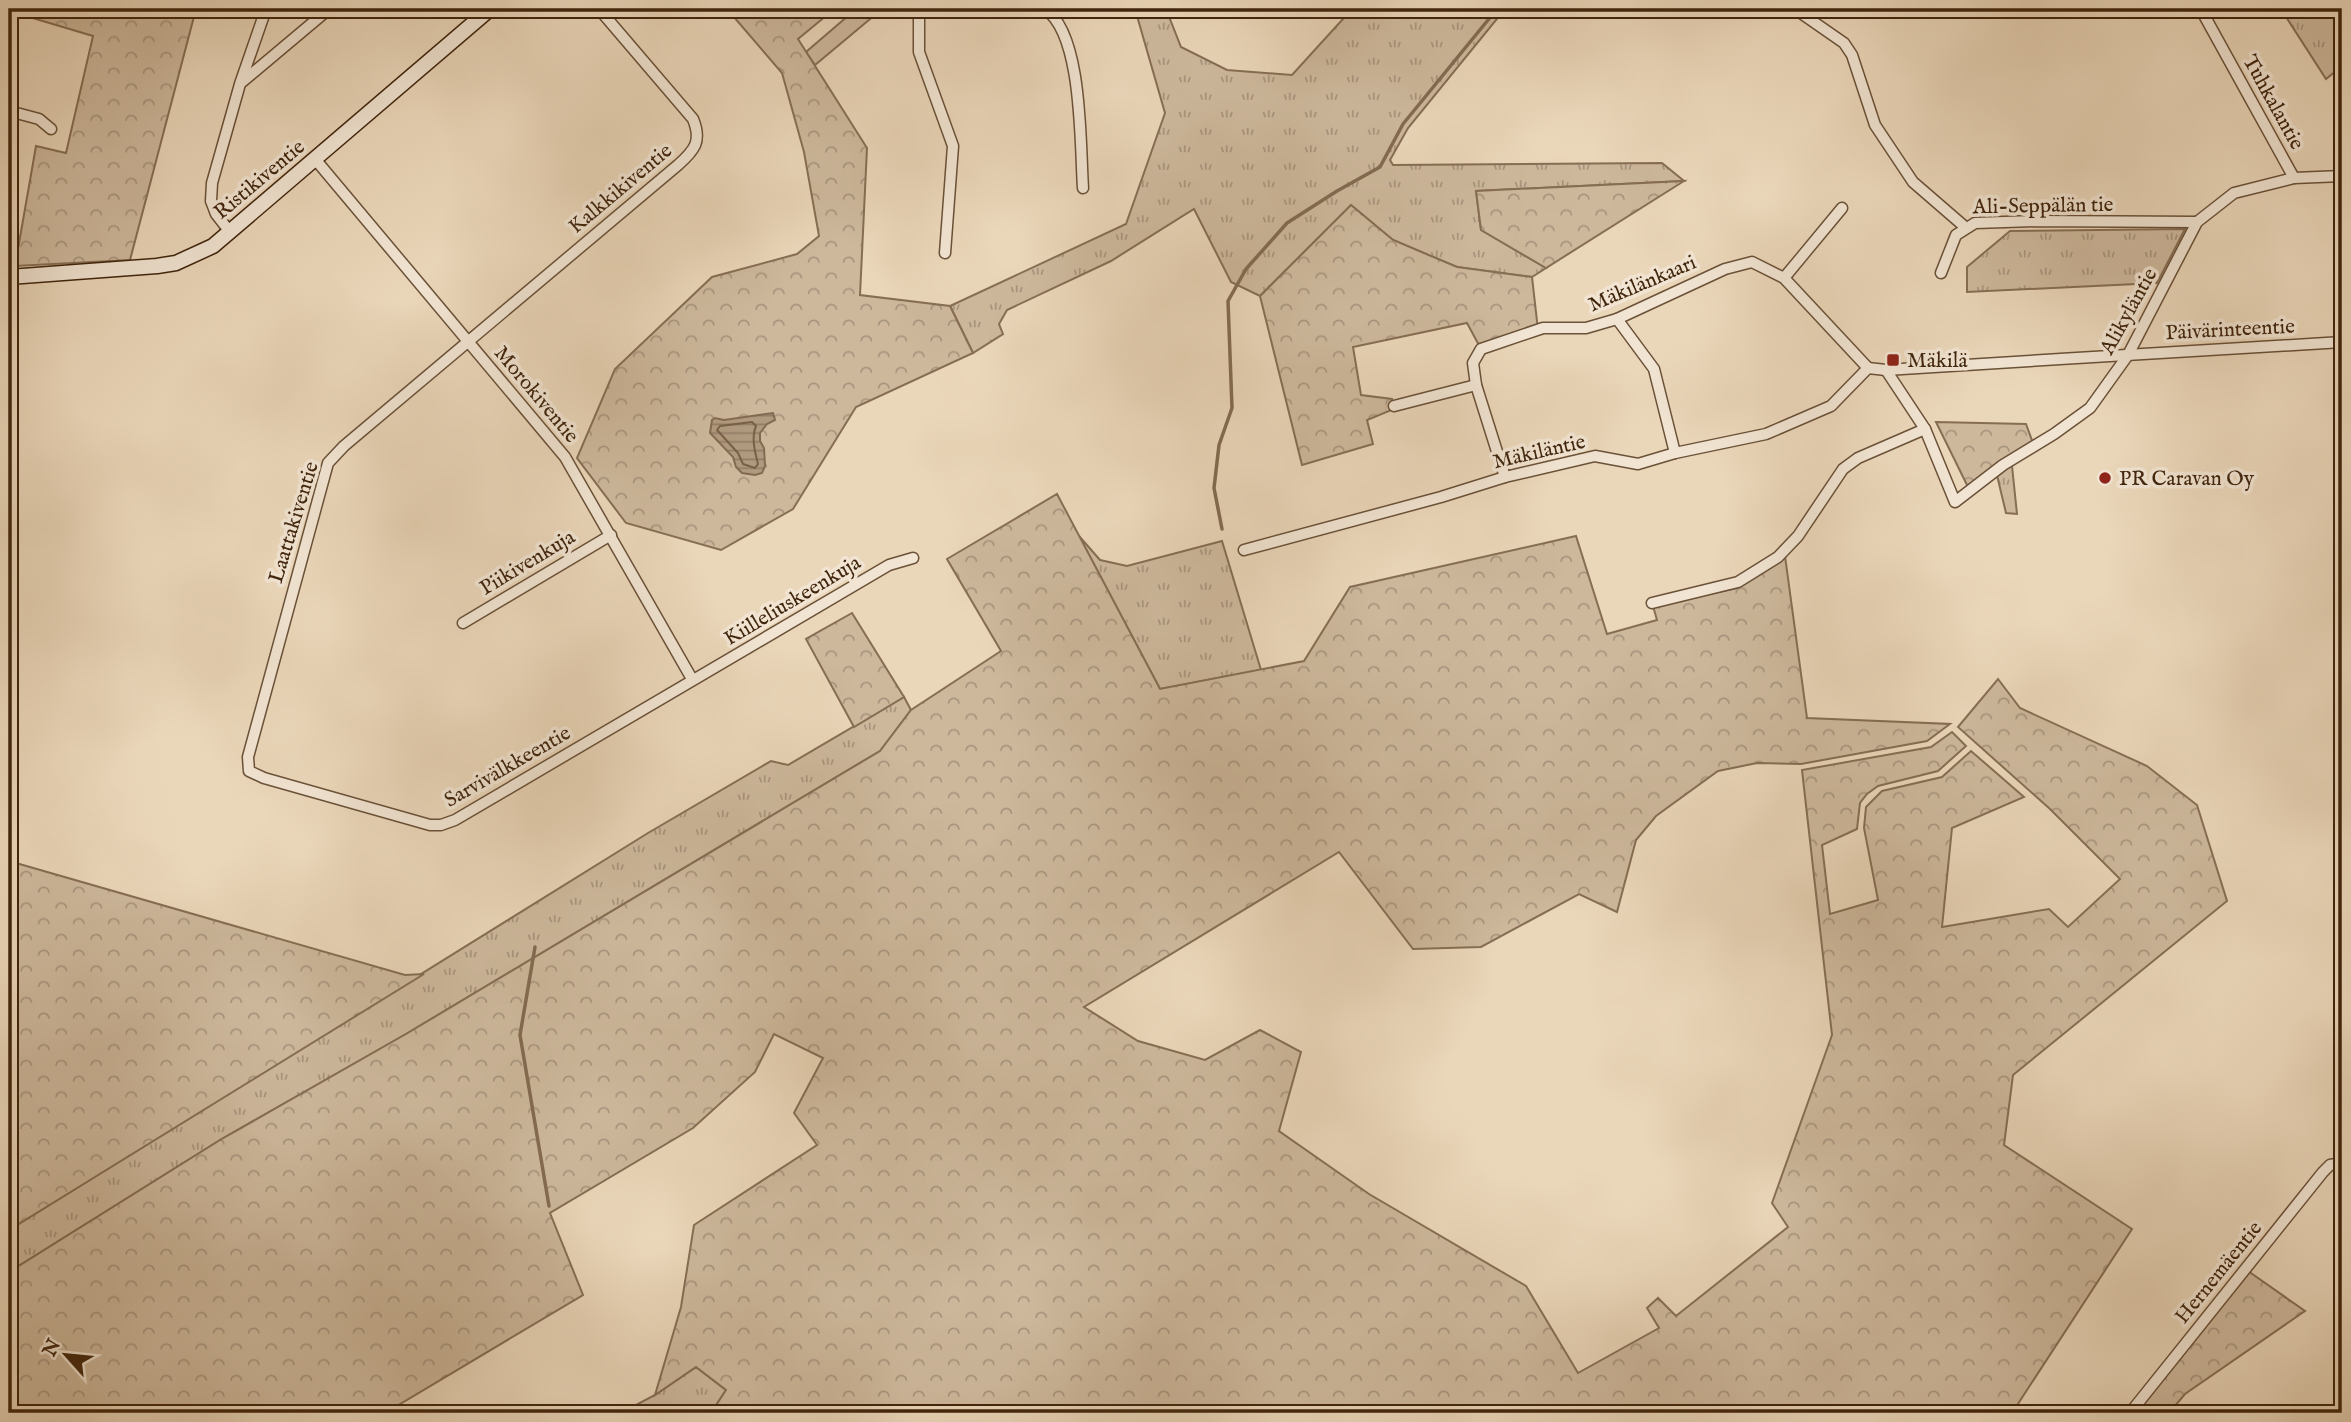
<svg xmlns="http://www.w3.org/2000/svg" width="2351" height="1422" viewBox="0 0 2351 1422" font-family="'IM FELL English',serif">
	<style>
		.grass { fill: url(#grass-tufts); stroke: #866e54; stroke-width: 2 }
		.forest { fill: url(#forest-crowns); stroke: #866e54; stroke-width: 2 }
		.water { fill: url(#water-rules); stroke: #836b51; stroke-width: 2 }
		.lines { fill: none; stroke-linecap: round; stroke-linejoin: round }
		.shore { stroke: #786046; stroke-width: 2 }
		.stream { stroke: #836b51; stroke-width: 3.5 }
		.street-casing { stroke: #6a5138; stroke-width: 13 }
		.secondary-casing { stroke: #40250d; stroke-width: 17 }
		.street { stroke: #f1e4d2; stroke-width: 10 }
		.secondary { stroke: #f1e4d2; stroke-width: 14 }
		.poi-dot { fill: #8f2418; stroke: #f1e4d2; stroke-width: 2.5 }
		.labels { text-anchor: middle; stroke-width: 7; stroke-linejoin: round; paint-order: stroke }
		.street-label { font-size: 21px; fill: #40250d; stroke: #f1e4d2 }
		.poi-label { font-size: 21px; fill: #40250d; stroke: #f1e4d2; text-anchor: start }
	</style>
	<defs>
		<pattern id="grass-tufts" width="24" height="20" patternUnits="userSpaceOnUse" patternTransform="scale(1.75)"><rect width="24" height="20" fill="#cdb89c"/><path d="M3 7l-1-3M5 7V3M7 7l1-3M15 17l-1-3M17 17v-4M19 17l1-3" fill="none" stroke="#a8957e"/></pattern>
		<pattern id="forest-crowns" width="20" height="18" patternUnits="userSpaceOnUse" patternTransform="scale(1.75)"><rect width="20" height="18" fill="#cdb89c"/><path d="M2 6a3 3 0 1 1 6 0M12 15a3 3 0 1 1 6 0" fill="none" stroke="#a8957e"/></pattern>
		<pattern id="water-rules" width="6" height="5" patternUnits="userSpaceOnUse" patternTransform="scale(1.75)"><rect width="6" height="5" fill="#b09a7f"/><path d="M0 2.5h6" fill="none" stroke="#917d66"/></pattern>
	</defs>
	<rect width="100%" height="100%" fill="#ead6b9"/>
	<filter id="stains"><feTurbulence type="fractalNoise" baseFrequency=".00286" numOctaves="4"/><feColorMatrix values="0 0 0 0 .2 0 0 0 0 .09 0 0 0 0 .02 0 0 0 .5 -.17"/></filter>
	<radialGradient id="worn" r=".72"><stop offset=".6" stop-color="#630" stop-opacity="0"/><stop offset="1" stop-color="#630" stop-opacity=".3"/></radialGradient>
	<g class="grass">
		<polygon points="856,9 882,9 815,65 806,52"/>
		<polygon points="1135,9 1166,9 1181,47 1227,70 1292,75 1352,9 1505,9 1408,128 1390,160 1393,165 1662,163 1684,181 1476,191 1481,230 1546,268 1532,277 1457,267 1393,240 1351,205 1260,296 1231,282 1194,209 1111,261 1007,310 999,324 1003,334 973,353 950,306 1126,224 1165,113"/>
		<polygon points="2281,9 2333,9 2342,56 2342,66 2326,79"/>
		<polygon points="2185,229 2157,283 1967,292 1967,267 2010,231"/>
		<polygon points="2018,456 2012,466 2017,514 2006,513 1995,467"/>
		<polygon points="1079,536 1100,560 1127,566 1222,541 1261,670 1160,689"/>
		<polygon points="904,697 911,710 880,751 406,1034 220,1140 9,1272 9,1230 648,833 771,761 788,765"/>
		<polygon points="696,1367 726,1390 711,1413 621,1413 655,1395"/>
	</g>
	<g class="forest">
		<polygon points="9,9 196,9 130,260 15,266 36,146 66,153 93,36 9,11"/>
		<polygon points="727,9 830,9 832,11 798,39 867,148 860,295 950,306 973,353 856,407 793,509 721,550 626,523 577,458 615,369 712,277 797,254 819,236 804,152 782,73"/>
		<polygon points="1684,181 1546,268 1481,230 1476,191"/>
		<polygon points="1351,205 1393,240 1457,267 1532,277 1538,330 1481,349 1467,323 1353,347 1361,395 1392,399 1394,409 1367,420 1373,444 1302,465 1260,296"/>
		<polygon points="1936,422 2026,424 2034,446 1968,487"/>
		<polygon points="1057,494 1160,689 1304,661 1350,587 1576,536 1607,634 1657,620 1653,606 1737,588 1785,556 1807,718 1950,724 1927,741 1801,764 1757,763 1718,771 1656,816 1636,840 1617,912 1579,894 1481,947 1413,949 1339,852 1084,1007 1138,1041 1205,1060 1260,1030 1301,1052 1279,1131 1369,1194 1526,1286 1578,1373 1659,1328 1647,1308 1658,1298 1676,1316 1788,1227 1772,1203 1832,1035 1802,770 1931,747 1952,732 1966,746 1938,771 1878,786 1867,794 1860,803 1857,829 1822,845 1830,914 1878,900 1864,828 1866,807 1882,791 1942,777 1971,751 2024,797 1952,828 1942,927 2049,909 2068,927 2120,879 2050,809 1958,727 1998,679 2020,708 2147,766 2197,805 2227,901 2013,1075 2004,1145 2132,1229 2012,1413 711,1413 726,1390 696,1367 655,1395 681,1307 694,1225 817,1145 794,1113 823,1058 774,1034 755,1072 693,1128 550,1213 583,1295 385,1413 9,1413 9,1272 220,1140 406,1034 880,751 911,710 1001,651 947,559"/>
		<polygon points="852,613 904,697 854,727 806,639"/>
		<polygon points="9,861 405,975 424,974 9,1230"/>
		<polygon points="2248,1271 2305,1311 2185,1394 2169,1413 2137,1413"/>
	</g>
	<polygon class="water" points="773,413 775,420 767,424 760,433 760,441 764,448 765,466 762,473 755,475 742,473 736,467 733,457 710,433 712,420 715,418 724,420"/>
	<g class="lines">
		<path class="shore" d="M 752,422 L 756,426 C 751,438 755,452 758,464 L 755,468 L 743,464 L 738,453 L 717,430 L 720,426 Z"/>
		<g class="stream">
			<polyline points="1222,529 1214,488 1219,445 1232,408 1228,301 1246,269 1287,223 1337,191 1380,167 1403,124 1497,9"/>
			<polyline points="535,947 520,1035 549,1206"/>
		</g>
		<g class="street-casing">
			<g id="street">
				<path d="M 599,9 L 693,119 C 702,141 695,150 678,165 L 344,446 L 328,463 L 248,757 L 249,771 L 264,778 L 430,825 L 441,825 L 455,820 L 889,565 L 913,558"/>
				<polyline points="919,9 919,52 953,146 945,253"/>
				<path d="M 1045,9 C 1083,34 1080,145 1083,188"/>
				<polyline points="1795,9 1844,43 1852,55 1875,125 1913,182 1965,227"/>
				<polyline points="2198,9 2204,15 2294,178"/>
				<polyline points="919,12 957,9"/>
				<polyline points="242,82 329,9"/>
				<polyline points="9,111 39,119 51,129"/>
				<polyline points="315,159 565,457 692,679"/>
				<polyline points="230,232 216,214 211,201 212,183 240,84 266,9"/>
				<polyline points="1941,273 1956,235 1975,223 2036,221 2197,222"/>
				<polyline points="1784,278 1842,208"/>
				<polyline points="1617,319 1654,369 1675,453"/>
				<path d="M 1868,368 L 1886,370 C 2038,361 2190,350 2342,342"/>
				<polyline points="1886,370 1925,429 1955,502 2003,465 2054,434 2090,408 2128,355 2197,222 2234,193 2294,178 2342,176"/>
				<polyline points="1394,406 1476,385"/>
				<polyline points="1505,477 1476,385 1473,363 1481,349 1543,328 1586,328 1617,319 1725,269 1752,262 1784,278 1868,368"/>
				<polyline points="1244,550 1441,497 1505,477 1595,456 1638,464 1675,453 1766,434 1831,406 1868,368"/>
				<polyline points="1652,603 1738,582 1778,557 1798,536 1843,469 1858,458 1925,429"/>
				<polyline points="463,623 611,535"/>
				<polyline points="2130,1413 2323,1172 2330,1165 2342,1163"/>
			</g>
		</g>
		<g class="secondary-casing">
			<polyline id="secondary" points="9,277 157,266 176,263 213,246 490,9"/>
		</g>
		<use href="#street" class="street"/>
		<use href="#secondary" class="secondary"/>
	</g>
	<g class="poi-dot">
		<rect x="1886" y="353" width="14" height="14" rx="3.5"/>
		<circle cx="2105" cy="478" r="7"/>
	</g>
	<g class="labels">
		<g class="street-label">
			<text transform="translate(2274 102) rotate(61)" y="7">Tuhkalantie</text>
			<text transform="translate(259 179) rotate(-40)" y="7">Ristikiventie</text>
			<text transform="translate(620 188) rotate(-40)" y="7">Kalkkikiventie</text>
			<text transform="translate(2043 205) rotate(-1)" y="7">Ali-Seppälän tie</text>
			<text transform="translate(1642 283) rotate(-23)" y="7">Mäkilänkaari</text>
			<text transform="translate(2128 311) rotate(-61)" y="7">Alikyläntie</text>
			<text transform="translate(2230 329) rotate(-3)" y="7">Päivärinteentie</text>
			<text transform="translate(537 394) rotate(50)" y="7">Morokiventie</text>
			<text transform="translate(1539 451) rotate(-13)" y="7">Mäkiläntie</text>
			<text transform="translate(293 522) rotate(-73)" y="7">Laattakiventie</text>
			<text transform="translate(527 562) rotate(-31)" y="7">Piikivenkuja</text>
			<text transform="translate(792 600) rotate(-31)" y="7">Kiilleliuskeenkuja</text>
			<text transform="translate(507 766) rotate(-30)" y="7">Sarvivälkkeentie</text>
			<text transform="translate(2218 1272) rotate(-51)" y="7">Hernemäentie</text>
		</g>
		<g class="poi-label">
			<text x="1907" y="367">Mäkilä</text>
			<text x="2119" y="485">PR Caravan Oy</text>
		</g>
	</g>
	<rect width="2351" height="1422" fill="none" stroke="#ead6b9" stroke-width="35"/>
	<rect x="10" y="10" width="2330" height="1401" fill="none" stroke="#40250d" stroke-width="3.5"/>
	<rect x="18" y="18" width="2316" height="1387" fill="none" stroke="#40250d" stroke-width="2"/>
	<g transform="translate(66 1355) rotate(297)" stroke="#f1e4d2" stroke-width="5" paint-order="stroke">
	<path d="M0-5L12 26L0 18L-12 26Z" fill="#40250d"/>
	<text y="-10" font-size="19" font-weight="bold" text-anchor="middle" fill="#40250d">N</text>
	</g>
	<rect width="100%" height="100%" filter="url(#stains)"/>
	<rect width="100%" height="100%" fill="url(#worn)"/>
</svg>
